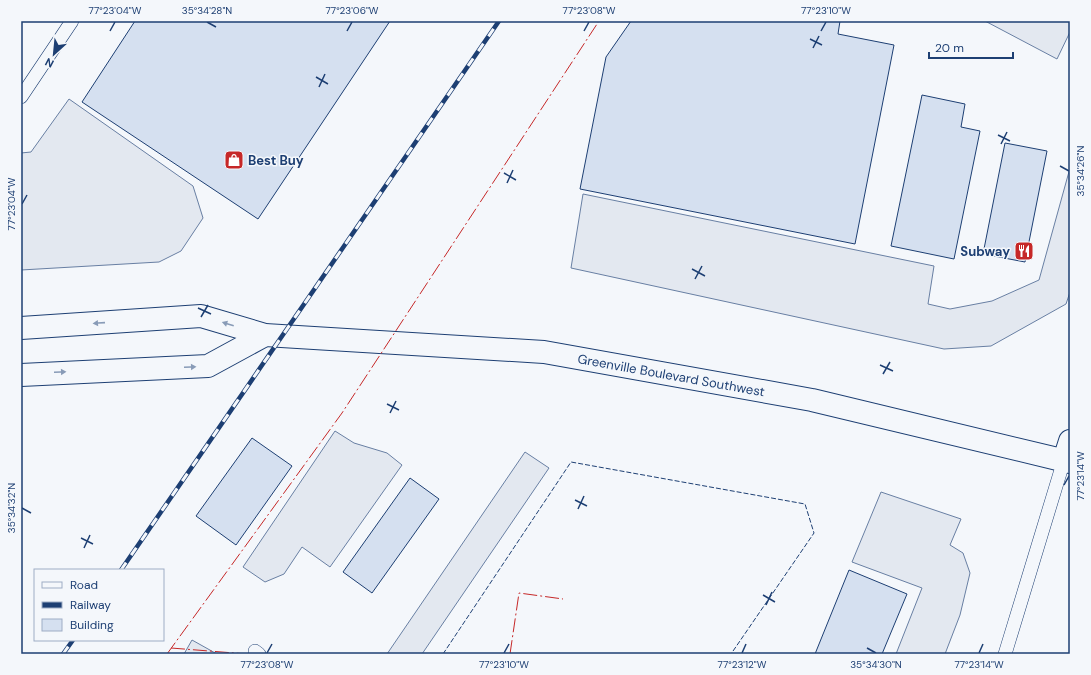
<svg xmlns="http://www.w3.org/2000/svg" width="1091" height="675" viewBox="0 0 1091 675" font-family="'DM Sans',sans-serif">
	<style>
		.parking { fill: #e3e8f0; stroke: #687fa3 }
		.building { fill: #d5e0f0; stroke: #1d3f73 }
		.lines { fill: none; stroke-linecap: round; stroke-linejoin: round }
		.lane-casing { stroke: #1d3f73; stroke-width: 14 }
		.street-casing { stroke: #1d3f73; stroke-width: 24 }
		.highway-casing { stroke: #1d3f73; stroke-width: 24 }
		.lane { stroke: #f4f7fb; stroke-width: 13 }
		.street { stroke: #f4f7fb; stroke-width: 22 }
		.highway { stroke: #f4f7fb; stroke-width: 22 }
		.rail-casing { stroke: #1d3f73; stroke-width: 4.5 }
		.rail { stroke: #f4f7fb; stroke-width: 3; stroke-dasharray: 9; stroke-linecap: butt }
		.fence { stroke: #1d3f73; stroke-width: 1; stroke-dasharray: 5 2; stroke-linecap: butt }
		.power { stroke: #c62828; stroke-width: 1; stroke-dasharray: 14 3 2 3; stroke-linecap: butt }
		.oneway { fill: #889bb7 }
		.ticks { fill: none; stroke: #1d3f73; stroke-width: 1.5 }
		.labels { text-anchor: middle; stroke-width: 3; stroke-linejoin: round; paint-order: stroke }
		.poi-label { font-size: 13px; font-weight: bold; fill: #1d3f73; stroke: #f4f7fb; text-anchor: start }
		.street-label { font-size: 13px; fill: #1d3f73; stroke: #f4f7fb }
		.neatline { fill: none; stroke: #1d3f73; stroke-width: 1.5 }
		.ticks-label { font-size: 10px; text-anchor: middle; fill: #1d3f73 }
	</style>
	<rect width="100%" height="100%" fill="#f4f7fb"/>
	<g class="parking">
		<polygon points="985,21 1070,21 1070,32 1057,59"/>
		<polygon points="69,99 193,186 203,218 181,251 159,262 21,270 21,153 31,152"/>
		<polygon points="1070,168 1070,292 1066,304 991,346 944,349 571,268 583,194 934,266 928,304 950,309 992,301 1039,280"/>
		<polygon points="335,431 354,443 387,453 402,465 330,567 302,547 284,574 265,582 243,567"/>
		<polygon points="525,452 549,468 422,654 387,654"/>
		<polygon points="881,492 961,519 950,545 963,553 970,573 960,615 945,654 896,654 922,588 852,562"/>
		<polygon points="192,640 217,654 184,654"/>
	</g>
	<g class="building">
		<polygon points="135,21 390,21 258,219 82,102"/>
		<polygon points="631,21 840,21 838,34 894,45 855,244 580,189 606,57"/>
		<polygon points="922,95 965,104 961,127 980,131 954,259 891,246"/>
		<polygon points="1005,143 1047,151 1025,262 983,254"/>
		<polygon points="252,438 292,466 236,545 196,516"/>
		<polygon points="410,478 439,499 372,593 343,572"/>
		<polygon points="849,570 907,594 882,654 815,654"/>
	</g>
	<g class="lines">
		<g class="lane-casing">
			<g id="lane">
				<polyline points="21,97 72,21"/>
				<polyline points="255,651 259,654"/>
				<polyline points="1005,654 1064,460"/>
			</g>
		</g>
		<g class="street-casing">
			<polyline id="street" points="1064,460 1070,441"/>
		</g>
		<g class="highway-casing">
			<g id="highway">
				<path id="s1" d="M 21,328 L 201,316 L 265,335 L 544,352 L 812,400 L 1070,462"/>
				<polyline points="21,375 208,366 265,335"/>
			</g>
		</g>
		<use href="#lane" class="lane"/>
		<use href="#street" class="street"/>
		<use href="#highway" class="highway"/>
		<g class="rail-casing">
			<g id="rail">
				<polyline points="121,570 499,21"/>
				<polyline points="63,654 73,640"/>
			</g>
		</g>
		<use href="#rail" class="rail"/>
		<polyline class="fence" points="443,654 571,462 805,504 814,533 731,654"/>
		<g class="power">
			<polyline points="171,648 247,654"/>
			<polyline points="167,654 342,413 599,21"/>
			<polyline points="510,654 519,593 563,599"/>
		</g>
	</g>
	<defs><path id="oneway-solid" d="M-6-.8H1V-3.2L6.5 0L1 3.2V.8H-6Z"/></defs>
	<g class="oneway">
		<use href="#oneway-solid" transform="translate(99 323) rotate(176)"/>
		<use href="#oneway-solid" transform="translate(228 324) rotate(-163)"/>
		<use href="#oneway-solid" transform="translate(190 367) rotate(-2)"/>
		<use href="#oneway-solid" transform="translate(60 372) rotate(-2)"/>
	</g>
	<path class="ticks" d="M 207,22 L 216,27M 110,31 L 115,22M 347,31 L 352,22M 584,31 L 589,22M 821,31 L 826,22M 810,39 L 822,45M 813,48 L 819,36M 316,77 L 328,84M 319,87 L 325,74M 998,135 L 1010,141M 1001,144 L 1007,132M 1060,166 L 1069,171M 504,173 L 516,180M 507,183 L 513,170M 22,204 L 27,195M 692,269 L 705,276M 695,279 L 702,266M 198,308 L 211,314M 201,317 L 208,305M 880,365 L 893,371M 883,374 L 890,362M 387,404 L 399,410M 390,413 L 396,401M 1064,485 L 1069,476M 575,500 L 587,506M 22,508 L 31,513M 578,509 L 584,496M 81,538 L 93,544M 84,548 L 90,535M 763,595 L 775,602M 766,605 L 772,592M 867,648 L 876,653M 267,653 L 272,644M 504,653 L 509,644M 742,653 L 746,644M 979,653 L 983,644"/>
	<defs>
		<g id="shop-square" transform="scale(1)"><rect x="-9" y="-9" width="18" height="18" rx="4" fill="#c62828" stroke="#f4f7fb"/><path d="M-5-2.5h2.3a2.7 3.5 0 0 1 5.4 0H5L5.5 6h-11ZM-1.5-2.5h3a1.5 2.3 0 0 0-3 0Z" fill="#fff"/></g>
		<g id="restaurant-square" transform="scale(1)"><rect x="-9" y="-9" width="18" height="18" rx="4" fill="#c62828" stroke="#f4f7fb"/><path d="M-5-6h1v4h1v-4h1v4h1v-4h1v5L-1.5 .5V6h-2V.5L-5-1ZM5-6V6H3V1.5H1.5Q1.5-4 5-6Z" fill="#fff"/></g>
	</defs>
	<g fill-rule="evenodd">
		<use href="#shop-square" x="234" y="160"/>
		<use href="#restaurant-square" x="1024" y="251"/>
	</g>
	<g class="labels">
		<g class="poi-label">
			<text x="248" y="165">Best Buy</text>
			<text x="1010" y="256" text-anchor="end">Subway</text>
		</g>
		<g class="street-label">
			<text dy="5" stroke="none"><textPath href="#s1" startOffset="656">Greenville Boulevard Southwest</textPath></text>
		</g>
	</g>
	<rect width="1091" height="675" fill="none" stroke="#f4f7fb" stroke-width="44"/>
	<rect x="34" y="569" width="130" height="72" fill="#f4f7fb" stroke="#9eadc5"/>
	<rect x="42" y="582" width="20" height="6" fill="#f4f7fb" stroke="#9eadc5"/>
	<text x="70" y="589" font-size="12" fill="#1d3f73">Road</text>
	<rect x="42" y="602" width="20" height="6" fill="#1d3f73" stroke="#9eadc5"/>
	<text x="70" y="609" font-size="12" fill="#1d3f73">Railway</text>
	<rect x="42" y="619" width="20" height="12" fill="#d5e0f0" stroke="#9eadc5"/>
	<text x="70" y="629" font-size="12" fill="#1d3f73">Building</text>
	<g transform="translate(54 54) rotate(207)" stroke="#f4f7fb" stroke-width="3" paint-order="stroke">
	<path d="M0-3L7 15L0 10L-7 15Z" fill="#1d3f73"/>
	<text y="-6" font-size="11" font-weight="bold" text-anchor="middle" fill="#1d3f73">N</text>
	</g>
	<path d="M929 52v6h84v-6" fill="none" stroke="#1d3f73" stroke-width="2"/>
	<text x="935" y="52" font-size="12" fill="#1d3f73" stroke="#f4f7fb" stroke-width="3" paint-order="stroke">20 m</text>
	<rect x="22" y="22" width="1047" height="631" class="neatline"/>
	<g class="ticks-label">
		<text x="115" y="14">77°23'04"W</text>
		<text x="207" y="14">35°34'28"N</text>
		<text x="352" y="14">77°23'06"W</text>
		<text x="589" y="14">77°23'08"W</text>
		<text x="826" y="14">77°23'10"W</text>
		<text transform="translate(1080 171) rotate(-90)" y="4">35°34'26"N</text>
		<text transform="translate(11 204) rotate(-90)" y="4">77°23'04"W</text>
		<text transform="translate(1080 476) rotate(-90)" y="4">77°23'14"W</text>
		<text transform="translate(11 508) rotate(-90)" y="4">35°34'32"N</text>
		<text x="267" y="668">77°23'08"W</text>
		<text x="504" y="668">77°23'10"W</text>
		<text x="742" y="668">77°23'12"W</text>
		<text x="876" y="668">35°34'30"N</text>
		<text x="979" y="668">77°23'14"W</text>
	</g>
</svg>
